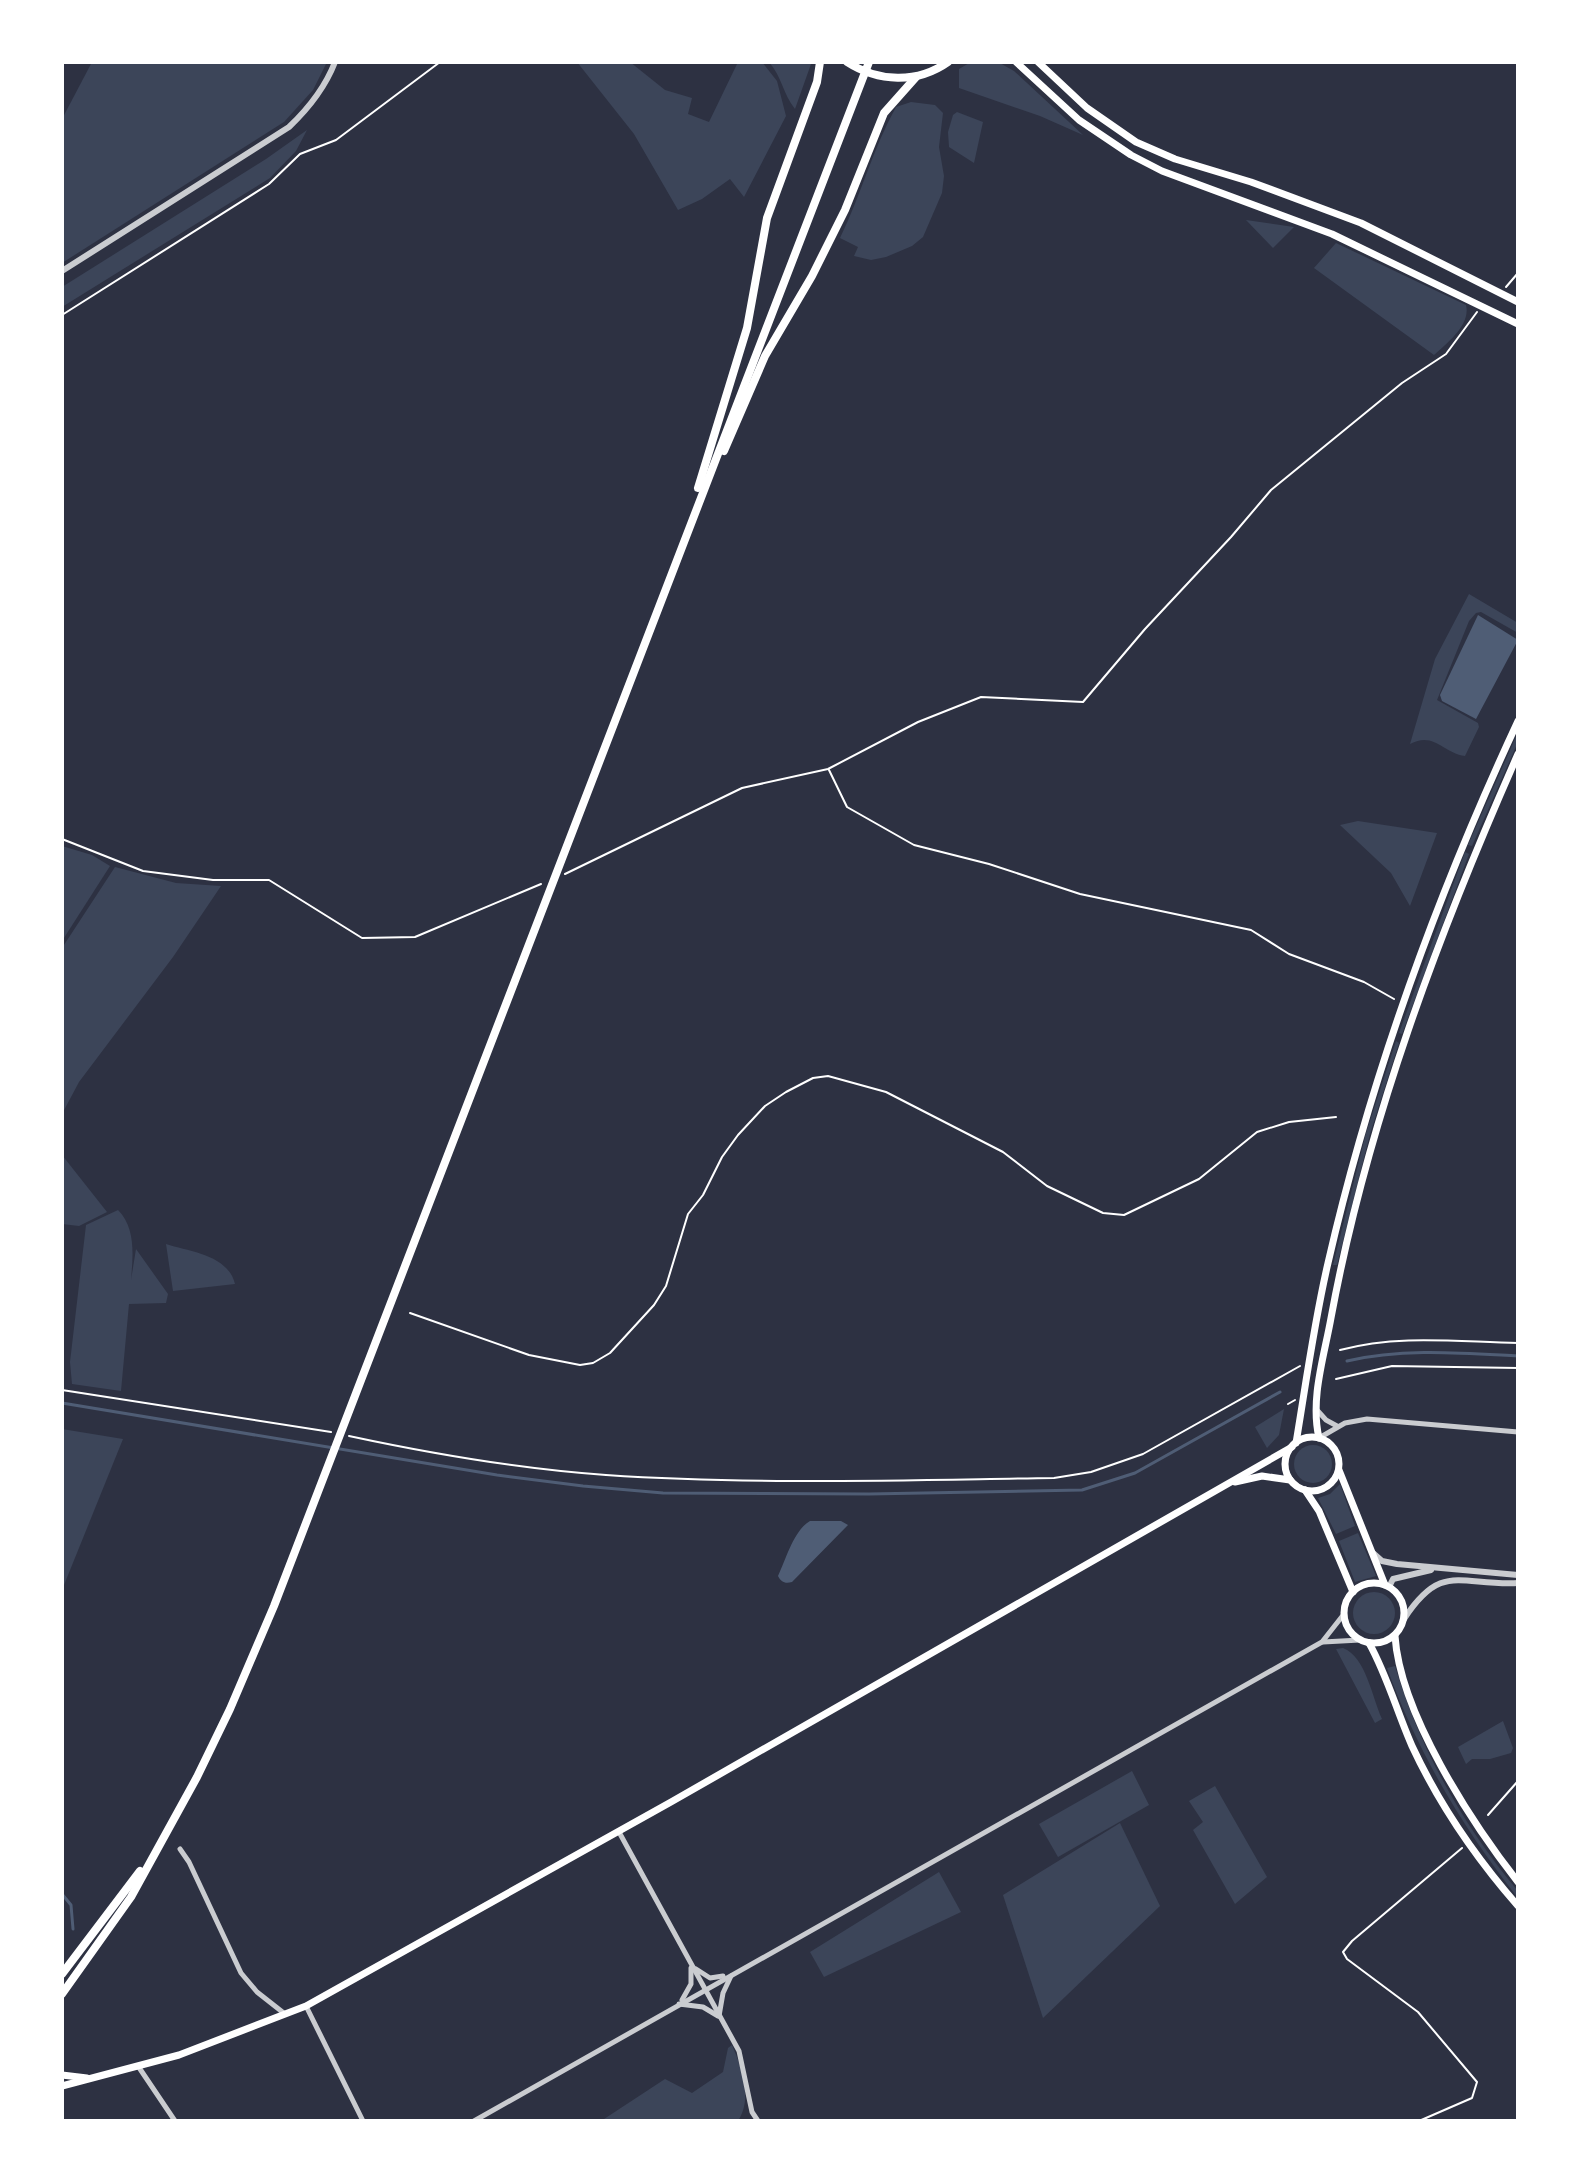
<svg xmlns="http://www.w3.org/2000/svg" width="1580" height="2183" viewBox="0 0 1580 2183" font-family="Arial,sans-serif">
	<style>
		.green { fill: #3c4559 }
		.water { fill: #4f5d75 }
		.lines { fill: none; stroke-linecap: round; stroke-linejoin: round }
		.stream { stroke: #4f5d75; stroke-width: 3 }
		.path { stroke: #fff; stroke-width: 2 }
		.minor { stroke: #caccd0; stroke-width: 5 }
		.tertiary { stroke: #caccd0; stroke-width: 6 }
		.secondary { stroke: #fff; stroke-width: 7 }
		.trunk { stroke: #fff; stroke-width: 8 }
	</style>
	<rect width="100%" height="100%" fill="#2d3142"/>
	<g class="green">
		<polygon points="92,62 327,62 313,90 284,122 62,263 62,119"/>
		<polygon points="577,62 630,62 665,90 692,98 688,114 709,122 738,62 762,62 777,81 786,116 744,197 730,179 702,199 678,210 634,134"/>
		<path d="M 769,62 L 811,64 L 795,109 C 783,94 782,77 769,62 Z"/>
		<polygon points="971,62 998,62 1014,71 1083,135 1040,116 959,88 959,69"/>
		<path d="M 911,102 L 935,105 L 943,113 L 939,147 L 944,176 L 942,193 L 923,237 L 912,246 L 886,257 L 871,260 L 854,256 L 858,247 L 840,238 C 861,195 873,148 896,107 Z"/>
		<polygon points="957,112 983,122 974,163 949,147 948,132 953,115"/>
		<polygon points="307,130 296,151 270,178 62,307 62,287 266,159"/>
		<polygon points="1246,220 1294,227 1273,248"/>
		<path d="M 1336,243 L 1466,305 C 1471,325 1447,343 1434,355 L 1314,268 Z"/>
		<path d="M 1469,594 L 1518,623 L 1518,633 L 1481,612 L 1476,613 L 1469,621 L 1437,700 L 1478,723 L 1479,727 L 1465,756 C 1443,753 1434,731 1410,744 L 1435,659 Z"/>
		<polygon points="1518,732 1518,742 1472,846 1468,845"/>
		<polygon points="1358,821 1437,833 1410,906 1391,873 1340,825"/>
		<polygon points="62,846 92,855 110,866 62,941"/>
		<polygon points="1465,852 1469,854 1402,1034 1399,1033"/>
		<polygon points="115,867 176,883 221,886 173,957 79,1082 62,1114 62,948"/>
		<polygon points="1396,1041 1399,1043 1370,1134 1337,1265 1333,1265 1366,1133"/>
		<polygon points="62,1155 107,1212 79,1226 62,1224"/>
		<path d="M 118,1210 C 136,1228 133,1256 131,1280 L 136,1249 L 168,1294 L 166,1303 L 129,1304 L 121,1391 L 72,1384 L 70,1362 L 86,1225 Z"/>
		<path d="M 166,1244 C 191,1252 228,1255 235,1284 L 173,1291 Z"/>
		<polygon points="1284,1409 1279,1435 1267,1448 1255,1427"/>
		<polygon points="62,1429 123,1439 62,1590"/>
		<circle cx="1313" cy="1464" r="19"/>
		<polygon points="1340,1484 1355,1526 1336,1534 1318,1498 1330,1494"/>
		<polygon points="1358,1533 1376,1576 1355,1582 1339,1541"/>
		<circle cx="1374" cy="1613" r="21"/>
		<path d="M 1343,1648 C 1366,1657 1372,1697 1382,1719 L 1375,1723 L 1336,1649 Z"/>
		<path d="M 1395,1666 C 1419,1747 1463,1826 1518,1891 L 1518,1898 C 1462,1827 1418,1753 1387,1668 Z"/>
		<polygon points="1503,1721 1513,1748 1511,1753 1490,1759 1472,1759 1466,1764 1458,1747"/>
		<polygon points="1132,1771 1149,1805 1058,1857 1039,1824"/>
		<polygon points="1215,1786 1267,1877 1235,1904 1193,1830 1203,1822 1189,1801"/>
		<polygon points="1120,1823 1160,1906 1043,2018 1003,1895"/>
		<polygon points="939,1872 961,1912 824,1977 810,1952"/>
		<path d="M 732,2045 C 742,2068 753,2099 738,2121 L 601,2121 L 665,2079 L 692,2093 L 723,2072 L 728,2048 Z"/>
	</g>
	<g class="water">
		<polygon points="1478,615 1518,640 1476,719 1442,701 1440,695"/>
		<path d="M 810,1521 L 841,1521 L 848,1525 L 792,1582 C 785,1584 781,1582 778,1576 C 786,1559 794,1530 810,1521 Z"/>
	</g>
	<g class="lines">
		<g class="stream">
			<path d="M 1347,1361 C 1403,1348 1461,1353 1518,1356"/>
			<polyline points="62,1403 497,1475 583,1486 663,1493 869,1494 1082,1490 1135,1473 1280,1392"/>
			<polyline points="62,1894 71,1905 73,1929"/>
		</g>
		<g class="path">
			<polyline points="1506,287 1518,273"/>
			<polyline points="62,315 269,184 300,154 336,140 440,62"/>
			<polyline points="829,770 847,807 914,845 989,864 1080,894 1251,930 1289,954 1364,982 1394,999"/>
			<polyline points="62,839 143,871 213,880 269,880 362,938 415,937 541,884"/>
			<polyline points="565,874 742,788 828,769 918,722 981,697 1083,702 1145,629 1231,537 1271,490 1402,383 1446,354 1477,312"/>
			<polyline points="410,1313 529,1355 580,1365 593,1363 610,1353 654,1305 666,1286 688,1214 703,1195 722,1157 738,1135 765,1106 786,1092 813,1078 828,1076 886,1092 1003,1152 1047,1186 1103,1213 1124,1215 1199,1179 1257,1132 1289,1122 1336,1117"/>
			<path d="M 1340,1350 C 1399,1334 1458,1342 1518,1343"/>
			<polyline points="1336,1379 1392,1366 1518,1368"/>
			<polyline points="62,1390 331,1432"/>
			<polyline points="1288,1404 1295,1400"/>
			<path d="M 349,1436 C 433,1454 520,1469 606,1475 C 755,1485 905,1480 1054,1478 L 1091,1472 L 1143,1454 L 1300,1366"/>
			<polyline points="1488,1815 1518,1781"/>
			<polyline points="1419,2121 1472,2098 1477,2082 1418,2012 1347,1959 1343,1952 1352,1941 1462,1848"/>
		</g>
		<g class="minor">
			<polyline points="1317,1410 1326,1420 1337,1426"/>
			<polyline points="1319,1438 1345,1423 1367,1419 1518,1432"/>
			<polyline points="1323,1642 1360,1640"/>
			<polyline points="619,1832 739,2051 752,2112 758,2121"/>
			<polyline points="180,1849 189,1862 241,1973 257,1992 285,2014"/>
			<polyline points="696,1969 710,1978 723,1976"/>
			<polyline points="682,2000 691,1984 691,1968"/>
			<polyline points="679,2004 703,2007 718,2016"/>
			<polyline points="306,2006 363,2121"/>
			<polyline points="719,2016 723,1993 731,1976"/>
			<polyline points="138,2066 175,2121"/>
			<polyline points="474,2121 1322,1642 1344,1614"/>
		</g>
		<g class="tertiary">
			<path d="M 62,271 L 289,127 C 309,108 325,88 335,62"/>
			<polyline points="1373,1553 1382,1561 1397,1564 1518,1575"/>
			<polyline points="1389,1587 1393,1579 1431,1570"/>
			<path d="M 1404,1619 C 1442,1561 1460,1586 1518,1583"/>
		</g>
		<g class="secondary">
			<polyline points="1016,62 1079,120 1131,155 1162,171 1332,234 1518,324"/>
			<polyline points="1038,62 1087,108 1136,142 1175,159 1251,182 1361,223 1518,302"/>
			<circle cx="1312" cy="1464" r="27"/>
			<path d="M 1319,1438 C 1310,1399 1324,1357 1331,1318 C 1367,1123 1438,935 1518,754"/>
			<path d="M 1296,1443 C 1306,1383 1314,1323 1328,1263 C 1371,1076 1437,895 1518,721"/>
			<polyline points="1339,1470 1385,1585"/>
			<polyline points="1235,1482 1262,1476 1290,1480"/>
			<polyline points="1305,1490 1319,1511 1353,1592"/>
			<circle cx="1374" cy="1613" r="30"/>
			<path d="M 1395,1636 C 1400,1713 1471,1822 1518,1882"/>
			<path d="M 1369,1643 C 1387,1675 1397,1712 1412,1746 C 1439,1804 1476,1858 1518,1906"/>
			<polyline points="62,2075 87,2078"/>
			<polyline points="62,2086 179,2055 306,2006 671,1802 1292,1447"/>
		</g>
		<g class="trunk">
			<path d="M 847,62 C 878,82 917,84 948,62"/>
			<polyline points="724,451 765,356 812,276 845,210 884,113 916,77"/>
			<polyline points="698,488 747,328 767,218 817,82 820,62"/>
			<polyline points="62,1974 140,1871"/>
			<polyline points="62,1994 131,1897 197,1777 230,1709 274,1606 869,62"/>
		</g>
	</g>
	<rect width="1580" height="2183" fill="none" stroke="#ffffff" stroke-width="128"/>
</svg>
